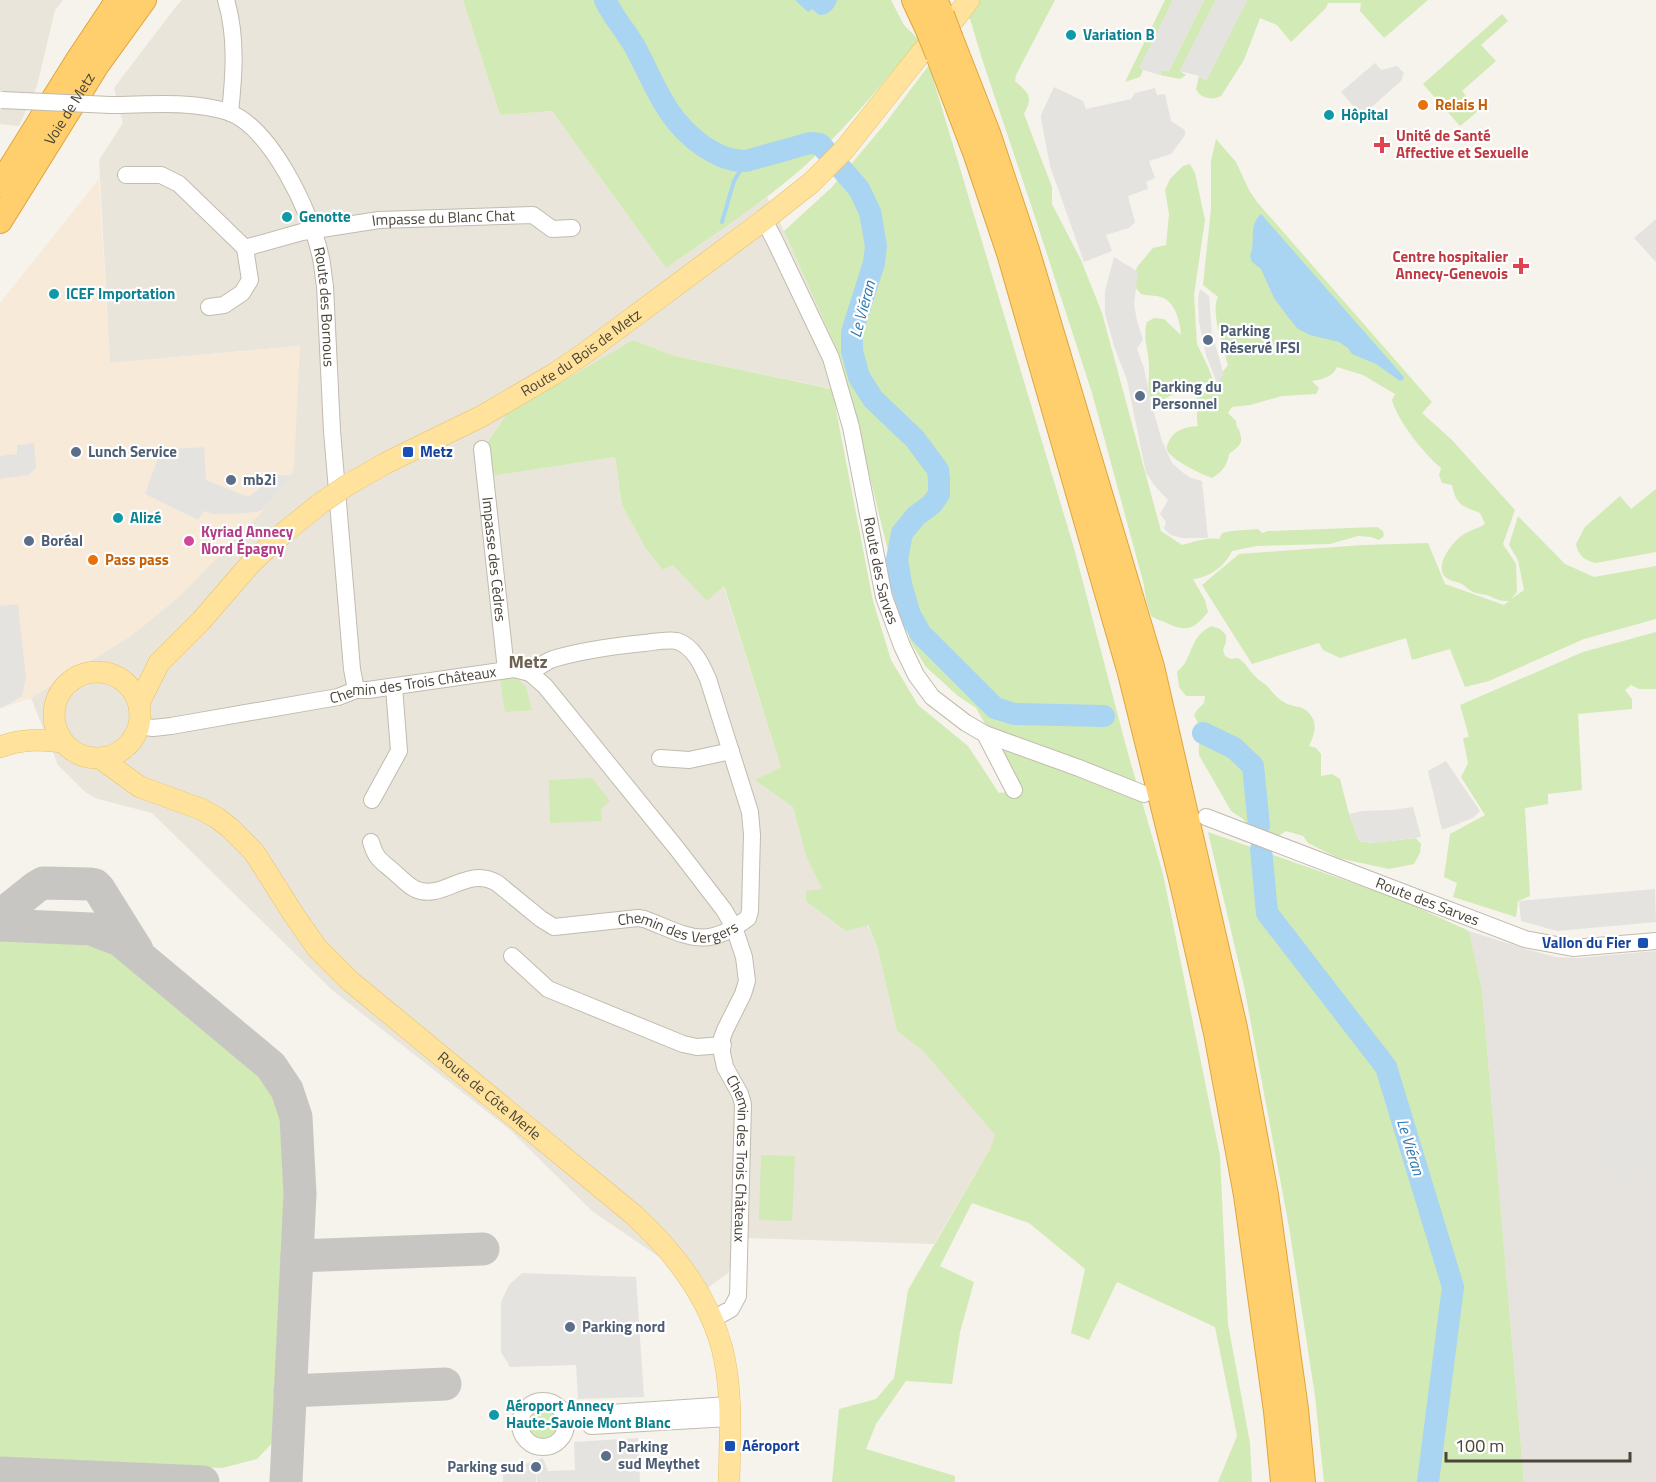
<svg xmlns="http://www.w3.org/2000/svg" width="1656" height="1482" viewBox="0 0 1656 1482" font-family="'Titillium Web',sans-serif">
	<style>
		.residential { fill: #eae5da }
		.commercial { fill: #f7ead8 }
		.industrial { fill: #e6e2dd }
		.green { fill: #d2eab5 }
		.parking { fill: #e5e3e0 }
		.water { fill: #a9d4f2 }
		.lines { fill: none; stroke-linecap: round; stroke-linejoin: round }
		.stream { stroke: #a9d4f2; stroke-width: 4 }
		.river { stroke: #a9d4f2; stroke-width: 22 }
		.taxiway { stroke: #c8c6c3; stroke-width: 33 }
		.minor-casing { stroke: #c2bbae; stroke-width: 18 }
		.major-casing { stroke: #e6c16a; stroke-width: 22 }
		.highway-casing { stroke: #e0a43c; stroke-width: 26 }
		.minor { stroke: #fff; stroke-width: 16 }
		.major { stroke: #ffe39c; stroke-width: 21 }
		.highway { stroke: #ffcf6e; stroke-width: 24 }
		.minor-bridge-casing { stroke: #c2bbae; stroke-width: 18; stroke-linecap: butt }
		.major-bridge-casing { stroke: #e6c16a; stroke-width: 22; stroke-linecap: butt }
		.highway-bridge-casing { stroke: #e0a43c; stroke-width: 26; stroke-linecap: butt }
		.minor-bridge { stroke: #fff; stroke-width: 16 }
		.major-bridge { stroke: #ffe39c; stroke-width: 21 }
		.highway-bridge { stroke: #ffcf6e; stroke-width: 24 }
		.culture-dot { fill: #0f9aa8; stroke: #fff; stroke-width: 2 }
		.food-dot { fill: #e8710a; stroke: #fff; stroke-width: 2 }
		.health-dot { fill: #e0444e; stroke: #fff; stroke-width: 2 }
		.service-dot { fill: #5c6f8a; stroke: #fff; stroke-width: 2 }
		.transit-dot { fill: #1a4fb4; stroke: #fff; stroke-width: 2 }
		.hotel-dot { fill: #d1479c; stroke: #fff; stroke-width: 2 }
		.labels { text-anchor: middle; stroke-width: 4.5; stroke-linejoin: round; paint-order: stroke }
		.culture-label { font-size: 15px; font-weight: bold; fill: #0d838f; stroke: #fff; text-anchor: start }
		.food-label { font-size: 15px; font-weight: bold; fill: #c56008; stroke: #fff; text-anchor: start }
		.street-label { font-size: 15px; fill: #4b4439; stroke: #fff }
		.health-label { font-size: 15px; font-weight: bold; fill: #be3a42; stroke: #fff; text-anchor: start }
		.service-label { font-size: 15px; font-weight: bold; fill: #4e5e75; stroke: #fff; text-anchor: start }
		.transit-label { font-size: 15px; font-weight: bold; fill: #164399; stroke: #fff; text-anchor: start }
		.hotel-label { font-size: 15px; font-weight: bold; fill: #b23c85; stroke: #fff; text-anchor: start }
		.water-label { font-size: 16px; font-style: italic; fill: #2e7ab2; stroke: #fff }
		.quarter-label { font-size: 18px; font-weight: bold; fill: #6e6250; stroke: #fff }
	</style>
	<rect width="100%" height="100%" fill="#f6f3ec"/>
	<g class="residential">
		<polygon points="0,0 63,0 55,10 37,86 19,126 0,124"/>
		<polygon points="182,0 463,0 500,115 552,111 666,268 767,197 784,231 841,359 849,392 675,356 633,340 595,363 491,476 615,457 622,505 646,549 663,570 673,565 723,585 781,767 756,780 793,807 806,856 822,889 867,925 877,946 897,1031 923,1051 995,1135 990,1149 934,1244 747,1238 728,1273 706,1289 592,1211 509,1129 332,990 152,813 98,799 85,792 58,765 31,698 129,637 181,595 299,346 110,363 99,160 123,123 114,88 174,9"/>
	</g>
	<polygon class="commercial" points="99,179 110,363 300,346 294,469 286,483 262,512 181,595 145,625 129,637 31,698 0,708 0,303"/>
	<polygon class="industrial" points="1469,931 1526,949 1556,957 1578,958 1656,951 1656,1482 1524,1482 1482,990"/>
	<g class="green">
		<path d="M 463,0 L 891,0 L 904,25 L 919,40 C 884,81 850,124 811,160 C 767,201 715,233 666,268 L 552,111 L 500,115 Z"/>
		<path d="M 957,0 L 1055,0 L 1016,75 L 1015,81 C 1028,93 1034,95 1024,114 L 1052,187 L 1052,204 L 1081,260 L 1102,313 L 1161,531 L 1182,545 C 1194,542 1207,537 1219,539 L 1222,533 L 1231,531 L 1258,529 L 1262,533 L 1268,531 L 1377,527 L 1383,531 L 1384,536 L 1379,540 L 1371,537 L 1358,536 L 1330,544 L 1256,546 L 1232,551 C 1225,566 1209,578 1193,579 L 1205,600 L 1208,612 C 1196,627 1188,633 1169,624 C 1163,621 1157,620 1151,616 L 1146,600 L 1144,585 L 1092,393 L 1033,211 L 983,62 L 970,19 Z"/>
		<polygon points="1165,0 1173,0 1140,68 1143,70 1140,77 1125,82"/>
		<polygon points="1204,0 1216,0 1180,71 1186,75 1180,79 1160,75 1162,70 1169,71"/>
		<path d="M 1247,0 L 1428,0 L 1384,38 L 1360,11 L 1361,3 L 1328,3 L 1326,8 L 1291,42 L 1277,25 L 1260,18 L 1244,60 L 1221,96 C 1212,101 1200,98 1196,89 L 1199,76 L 1206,80 Z"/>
		<polygon points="1502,14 1508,21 1481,45 1496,61 1462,91 1478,111 1460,126 1423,84"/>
		<polygon points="929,65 1074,548 1127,750 1163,874 1220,1156 1228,1324 1250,1443 1252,1482 1218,1482 1237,1436 1215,1327 1117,1282 1089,1340 1071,1333 1085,1269 1029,1223 972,1203 940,1266 974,1282 960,1332 952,1384 906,1381 876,1424 866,1449 955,1476 955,1482 832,1482 839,1409 876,1399 894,1378 908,1290 990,1149 995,1135 923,1051 897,1031 877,946 868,925 846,931 806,901 806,891 822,889 806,856 793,807 755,780 781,767 724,586 707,601 673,565 663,570 646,549 622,505 615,457 491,476 488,442 507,414 633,340 675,356 832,389 873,601 891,660 918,705 968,746 999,793 1022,790 976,708 958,696 926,667 910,641 841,359 784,231 831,188 884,125"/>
		<path d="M 1216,139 L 1236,162 L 1249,190 L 1257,202 L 1432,402 L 1422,413 L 1452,440 L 1515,510 L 1503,544 L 1516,564 L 1517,592 L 1511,599 L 1524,590 L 1518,560 L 1509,545 L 1518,516 L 1565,564 L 1594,577 L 1656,566 L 1656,619 L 1584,639 L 1489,681 L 1465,687 L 1450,649 L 1412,660 L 1406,638 L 1340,658 L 1323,650 L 1319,643 L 1252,664 L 1202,585 L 1239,554 L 1363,545 L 1428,543 L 1445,584 L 1504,605 L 1509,601 C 1497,601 1498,599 1487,595 C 1483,594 1478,594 1473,592 C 1469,590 1466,587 1462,584 C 1456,581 1451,582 1445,577 C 1434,565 1453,541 1464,534 C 1471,530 1479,528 1485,524 L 1480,513 C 1462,506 1456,505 1452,485 L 1442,483 L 1439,475 L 1441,468 C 1425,455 1397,420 1392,400 L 1395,394 L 1363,375 L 1337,367 C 1332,377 1324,379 1312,381 L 1319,388 L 1316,394 L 1282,396 L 1250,405 L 1232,407 L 1228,413 L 1236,421 L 1237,429 L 1238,427 C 1244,443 1242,444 1229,454 C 1227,466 1222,472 1212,478 C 1203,475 1171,460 1167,450 C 1166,446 1168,444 1169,441 C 1175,429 1186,427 1198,426 C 1195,415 1200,406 1196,395 C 1178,385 1173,397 1157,402 L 1149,396 C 1148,386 1149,377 1149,366 C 1149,350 1142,338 1147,322 L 1154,318 L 1164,319 L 1181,335 C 1180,322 1176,302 1161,297 C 1156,295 1147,296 1141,294 L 1135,287 L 1134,278 L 1137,267 L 1153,248 L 1166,245 L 1169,214 L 1165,190 L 1170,179 L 1183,166 L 1190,164 L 1195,173 L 1205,220 L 1194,295 L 1197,344 L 1209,369 L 1214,383 L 1228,365 C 1224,349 1210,312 1218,297 L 1203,285 L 1211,209 L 1211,161 Z"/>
		<path d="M 1656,489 L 1656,552 L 1596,563 C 1585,561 1578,555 1576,544 L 1585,527 L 1620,496 L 1631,509 Z"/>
		<path d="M 1212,626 L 1220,629 L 1226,635 L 1226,642 L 1223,650 L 1225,656 L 1231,659 L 1238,658 C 1247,664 1247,668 1254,675 C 1257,679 1261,681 1265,684 C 1271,690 1275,696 1282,701 C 1293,709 1305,703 1313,719 C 1317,728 1313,738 1309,746 L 1316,748 L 1321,754 L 1321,776 L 1332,774 L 1340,779 L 1349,814 L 1359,841 L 1371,843 L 1416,838 L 1421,844 L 1420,853 L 1414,864 L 1389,869 L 1338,858 L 1308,843 L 1303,836 L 1286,831 L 1277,837 L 1249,827 L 1243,819 L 1231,811 L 1199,755 C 1198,746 1200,743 1200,735 C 1201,728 1197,721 1194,715 L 1197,710 L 1204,703 L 1205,696 L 1186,696 L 1179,687 L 1177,672 C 1180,669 1184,665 1186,661 C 1194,646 1194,634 1212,626 Z"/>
		<polygon points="1656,632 1656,689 1639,689 1631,685 1625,690 1632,699 1632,709 1578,714 1582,790 1548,794 1548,804 1525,808 1530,896 1518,901 1516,917 1453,897 1457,883 1444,877 1450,834 1485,815 1461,777 1468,763 1463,738 1469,737 1460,705 1583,652"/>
		<polygon points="516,677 526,687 532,710 505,712 500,678"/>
		<polygon points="592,778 610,801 601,809 602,821 550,823 549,780"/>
		<polygon points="1208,832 1401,900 1469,931 1482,990 1524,1482 1324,1482 1315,1396 1289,1227 1244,986"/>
		<path d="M 0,941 C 50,941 86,935 129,965 L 261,1077 L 274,1097 L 279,1108 L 284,1130 L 286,1212 L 282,1422 L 276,1439 L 257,1459 L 222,1468 L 0,1460 Z"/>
		<polygon points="761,1155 795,1156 792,1221 759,1220"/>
		<circle cx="544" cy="1424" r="17"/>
	</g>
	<g class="parking">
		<polygon points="1173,0 1204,0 1169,71 1162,70 1160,75 1143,70 1139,68"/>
		<polygon points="1216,0 1247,0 1207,80 1199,76 1180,71"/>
		<polygon points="1375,63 1381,70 1397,66 1404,73 1401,81 1365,113 1356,109 1341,92"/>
		<polygon points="1054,87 1083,101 1086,109 1131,99 1135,93 1155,88 1157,95 1165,94 1171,121 1185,130 1185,135 1180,142 1171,154 1149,161 1155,178 1146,182 1148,189 1128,196 1135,222 1129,228 1106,235 1112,251 1084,262 1050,166 1041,119 1041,115"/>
		<polygon points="1656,219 1656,262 1634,238"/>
		<polygon points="1114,257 1138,272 1134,304 1137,321 1143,339 1137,349 1144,368 1151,402 1162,441 1172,463 1182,472 1191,478 1202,481 1208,538 1182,538 1171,535 1164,529 1166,522 1160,514 1168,500 1155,486 1146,473 1127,380 1115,349 1105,314 1105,291"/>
		<polygon points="1200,289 1209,296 1212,334 1224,375 1217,383 1206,355 1199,322 1198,298"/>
		<polygon points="34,443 36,468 29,475 0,479 0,456 17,454 17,445"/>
		<polygon points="204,447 206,480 248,497 260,488 271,474 292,476 264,509 257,512 233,514 213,514 204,511 198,520 145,494 161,450"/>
		<polygon points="18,604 26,677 22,696 4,707 0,708 0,606"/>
		<polygon points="1446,761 1480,811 1473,818 1442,830 1428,771"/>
		<polygon points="1413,807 1421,837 1375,843 1359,841 1349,814 1362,811 1391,810"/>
		<polygon points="1655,889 1656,922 1557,931 1521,921 1519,901"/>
		<polygon points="1656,1120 1656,1174 1606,1179 1601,1125"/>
		<polygon points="522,1273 636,1277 644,1397 578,1399 576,1365 510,1367 501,1352 501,1302 509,1285"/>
		<polygon points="638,1438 640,1482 537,1482 536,1471 536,1482 503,1482 503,1473 527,1471 525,1464 543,1458 548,1471 575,1470 574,1442"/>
	</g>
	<g class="water">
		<path d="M 795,0 L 837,0 C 834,9 829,15 819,15 L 812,9 L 808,12 Z"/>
		<path d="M 1261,214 L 1403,376 L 1404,379 L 1400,381 L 1376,364 L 1352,354 L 1348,348 L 1339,342 L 1310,335 L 1298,329 L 1288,317 L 1274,298 L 1261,269 L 1252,262 L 1250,256 C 1256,243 1248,225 1261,214 Z"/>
	</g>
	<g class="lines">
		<polyline class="stream" points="722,222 734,181 746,161"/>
		<g class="river">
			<path d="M 605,0 C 613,17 626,31 635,47 C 656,86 665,119 703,146 C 717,155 729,161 746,161 L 810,143 L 820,144 L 859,189 L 870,212 L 876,246 L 874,263 L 852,332 L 852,351 L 859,377 L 873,399 L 915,439 L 938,470 L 939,479 L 939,494 L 932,504 L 916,516 L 902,533 L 897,559 L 901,584 L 910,615 L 921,634 L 995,708 L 1014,714 L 1104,716"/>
			<polyline points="1203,733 1234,748 1253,766 1259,826"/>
			<polyline points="1261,849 1267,913 1386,1067 1453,1287 1428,1482"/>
		</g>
		<g class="taxiway">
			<polyline points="0,916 36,887 43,883 90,884 95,885 99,889 137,950"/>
			<polyline points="0,925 91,929 120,940 271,1066 287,1090 296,1117 300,1194 286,1482"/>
			<polyline points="297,1256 483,1249"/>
			<polyline points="290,1391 445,1384"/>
			<polyline points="0,1473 203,1482"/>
		</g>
		<g class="minor-casing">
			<g id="minor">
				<path d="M 226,0 C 237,37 234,75 230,113"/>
				<path id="s1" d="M 110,105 C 148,105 191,100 228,112 C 271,127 311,213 320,254 C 323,265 323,276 325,286 L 332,431 L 352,669 L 356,690"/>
				<polyline points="126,175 161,175 179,184 245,248"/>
				<path id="s2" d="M 764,220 L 775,241 L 831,358 L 851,427 L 884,597 L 902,646 L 916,675 L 932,697 L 966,723 L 985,734 L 1079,768 L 1144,794"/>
				<path id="s3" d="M 209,307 L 224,305 L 242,293 L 250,280 L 245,248 L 302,232 L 379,220 L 533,215 L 552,229 L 572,228"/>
				<path id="s4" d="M 482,449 L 506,670"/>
				<path id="s5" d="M 139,726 L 153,728 L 171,726 L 338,697 L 356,690 L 368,690 L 514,669 L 530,673 L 545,686 L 678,850 L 724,910 L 734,927 L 744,957 L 747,981 L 743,994 L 725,1030 L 722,1038 L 722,1053 L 725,1067 L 740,1094 L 743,1104 L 738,1296 L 731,1309 L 711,1320"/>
				<polyline points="985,734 1014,790"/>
				<polyline points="660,758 689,760 731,751"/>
				<polyline points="372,800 399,751 394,687"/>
				<path id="s6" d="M 1206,817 L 1525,939 L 1573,948 L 1656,941"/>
				<path id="s7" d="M 371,842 C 376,859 380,860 393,871 C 400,877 407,885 415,889 C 443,902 466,865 497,883 L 541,919 L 554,927 L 638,918 L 644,919 C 689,936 704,951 748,918 L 750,911 L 752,835 L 750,812 L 708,679 C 702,665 693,646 677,641 C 667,639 654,642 644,643 C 614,646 583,650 553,659 C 545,662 537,668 530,673"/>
				<polyline points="512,956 548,989 683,1044 697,1047 723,1045"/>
				<circle cx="543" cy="1424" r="23"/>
				<polyline points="565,1416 729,1405"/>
				<polyline points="591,1426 729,1418"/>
			</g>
		</g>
		<g class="major-casing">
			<g id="major">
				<path id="s8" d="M 349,484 L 386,463 L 482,416 L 554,374 L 585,353 L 764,220 L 811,183 L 844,150 L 921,53 L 956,17 L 969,0"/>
				<circle cx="97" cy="715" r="43"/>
				<polyline points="139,703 159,663 201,621 252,562 286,531 321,503"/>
				<path d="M 0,747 C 24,738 39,740 63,742"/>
				<path id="s9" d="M 100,758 L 140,787 L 201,809 L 217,818 L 230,828 L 254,852 L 294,915 L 317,948 L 350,981 L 634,1215 C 673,1251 708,1296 722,1348 C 733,1391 730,1438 729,1482"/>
			</g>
		</g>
		<g class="highway-casing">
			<g id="highway">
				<polyline points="914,0 928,30"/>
				<polyline points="935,0 942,15"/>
				<polyline points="951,39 989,136 1027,250 1152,667 1235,1028 1266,1195 1296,1409 1303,1482"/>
				<polyline points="938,55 976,155 1009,253 1130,673 1183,887 1216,1033 1246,1195 1276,1411 1283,1482"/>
				<polyline points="0,185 76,63 118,0"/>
				<path id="s10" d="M 0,221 L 97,65 L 144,0"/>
			</g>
		</g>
		<use href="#minor" class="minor"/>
		<use href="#major" class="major"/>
		<use href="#highway" class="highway"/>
		<g class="minor-bridge-casing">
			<polyline id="minor-bridge" points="2,100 110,105"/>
		</g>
		<g class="major-bridge-casing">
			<polyline id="major-bridge" points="321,503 349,484"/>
		</g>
		<g class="highway-bridge-casing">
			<g id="highway-bridge">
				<polyline points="942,15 951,39"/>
				<polyline points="928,30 938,55"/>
			</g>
		</g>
		<use href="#minor-bridge" class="minor-bridge"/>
		<use href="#major-bridge" class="major-bridge"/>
		<use href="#highway-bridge" class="highway-bridge"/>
	</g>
	<g class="culture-dot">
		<circle cx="1071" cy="35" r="6"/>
		<circle cx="1329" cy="115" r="6"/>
		<circle cx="287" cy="217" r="6"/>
		<circle cx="54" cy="294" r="6"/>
		<circle cx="118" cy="518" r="6"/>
		<circle cx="494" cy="1415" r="6"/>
	</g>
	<g class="food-dot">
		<circle cx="1423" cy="105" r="6"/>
		<circle cx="93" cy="560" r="6"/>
	</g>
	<g class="health-dot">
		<path d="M1379 136h6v6h6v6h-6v6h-6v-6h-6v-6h6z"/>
		<path d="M1518 257h6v6h6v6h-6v6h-6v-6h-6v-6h6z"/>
	</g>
	<g class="service-dot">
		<circle cx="1208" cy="340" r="6"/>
		<circle cx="1140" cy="396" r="6"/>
		<circle cx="76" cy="452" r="6"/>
		<circle cx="231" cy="480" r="6"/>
		<circle cx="29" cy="541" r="6"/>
		<circle cx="570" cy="1327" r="6"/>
		<circle cx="606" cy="1456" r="6"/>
		<circle cx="536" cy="1467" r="6"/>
	</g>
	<g class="transit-dot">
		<rect x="402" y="446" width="12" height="12" rx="3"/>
		<rect x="1637" y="937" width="12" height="12" rx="3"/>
		<rect x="724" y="1440" width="12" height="12" rx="3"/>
	</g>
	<circle class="hotel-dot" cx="189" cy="541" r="6"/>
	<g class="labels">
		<g class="culture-label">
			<text x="1083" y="40">Variation B</text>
			<text x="1341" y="120">Hôpital</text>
			<text x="299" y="222">Genotte</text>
			<text x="66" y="299">ICEF Importation</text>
			<text x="130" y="523">Alizé</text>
			<text x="506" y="1411">Aéroport Annecy<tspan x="506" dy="17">Haute-Savoie Mont Blanc</tspan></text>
		</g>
		<g class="food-label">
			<text x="1435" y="110">Relais H</text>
			<text x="105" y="565">Pass pass</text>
		</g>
		<g class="street-label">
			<text dy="5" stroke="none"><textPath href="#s10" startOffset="132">Voie de Metz</textPath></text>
			<text dy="5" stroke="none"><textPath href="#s3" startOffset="286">Impasse du Blanc Chat</textPath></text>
			<text dy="5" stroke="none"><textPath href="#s1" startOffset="346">Route des Bornous</textPath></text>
			<text dy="5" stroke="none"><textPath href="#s8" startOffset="267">Route du Bois de Metz</textPath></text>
			<text dy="5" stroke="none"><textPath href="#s4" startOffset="111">Impasse des Cèdres</textPath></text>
			<text dy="5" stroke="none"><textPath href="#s2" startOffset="372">Route des Sarves</textPath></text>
			<text dy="5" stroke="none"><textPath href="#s5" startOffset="278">Chemin des Trois Châteaux</textPath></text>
			<text dy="5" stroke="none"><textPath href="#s6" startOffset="237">Route des Sarves</textPath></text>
			<text dy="5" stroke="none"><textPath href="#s7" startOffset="350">Chemin des Vergers</textPath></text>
			<text dy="5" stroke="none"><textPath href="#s9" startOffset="525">Route de Côte Merle</textPath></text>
			<text dy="5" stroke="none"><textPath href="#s5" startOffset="966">Chemin des Trois Châteaux</textPath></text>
		</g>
		<g class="health-label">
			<text x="1396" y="141">Unité de Santé<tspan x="1396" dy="17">Affective et Sexuelle</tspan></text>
			<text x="1508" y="262" text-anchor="end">Centre hospitalier<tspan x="1508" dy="17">Annecy-Genevois</tspan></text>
		</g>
		<g class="service-label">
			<text x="1220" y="336">Parking<tspan x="1220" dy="17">Réservé IFSI</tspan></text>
			<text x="1152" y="392">Parking du<tspan x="1152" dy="17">Personnel</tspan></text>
			<text x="88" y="457">Lunch Service</text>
			<text x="243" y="485">mb2i</text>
			<text x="41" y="546">Boréal</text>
			<text x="582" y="1332">Parking nord</text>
			<text x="618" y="1452">Parking<tspan x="618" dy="17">sud Meythet</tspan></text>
			<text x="524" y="1472" text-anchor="end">Parking sud</text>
		</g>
		<g class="transit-label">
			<text x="420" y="457">Metz</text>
			<text x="1631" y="948" text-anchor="end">Vallon du Fier</text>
			<text x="742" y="1451">Aéroport</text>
		</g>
		<g class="hotel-label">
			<text x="201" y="537">Kyriad Annecy<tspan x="201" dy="17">Nord Épagny</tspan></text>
		</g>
		<g class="water-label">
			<text transform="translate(862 309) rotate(-75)" y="6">Le Viéran</text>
			<text transform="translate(1411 1147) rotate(73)" y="6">Le Viéran</text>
		</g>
		<g class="quarter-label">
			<text x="528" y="668">Metz</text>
		</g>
	</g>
	<path d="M1446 1452v9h184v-9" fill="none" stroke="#4b4439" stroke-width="3"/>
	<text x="1455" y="1452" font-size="18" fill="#4b4439" stroke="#ffffff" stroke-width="4.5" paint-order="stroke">100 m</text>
</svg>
